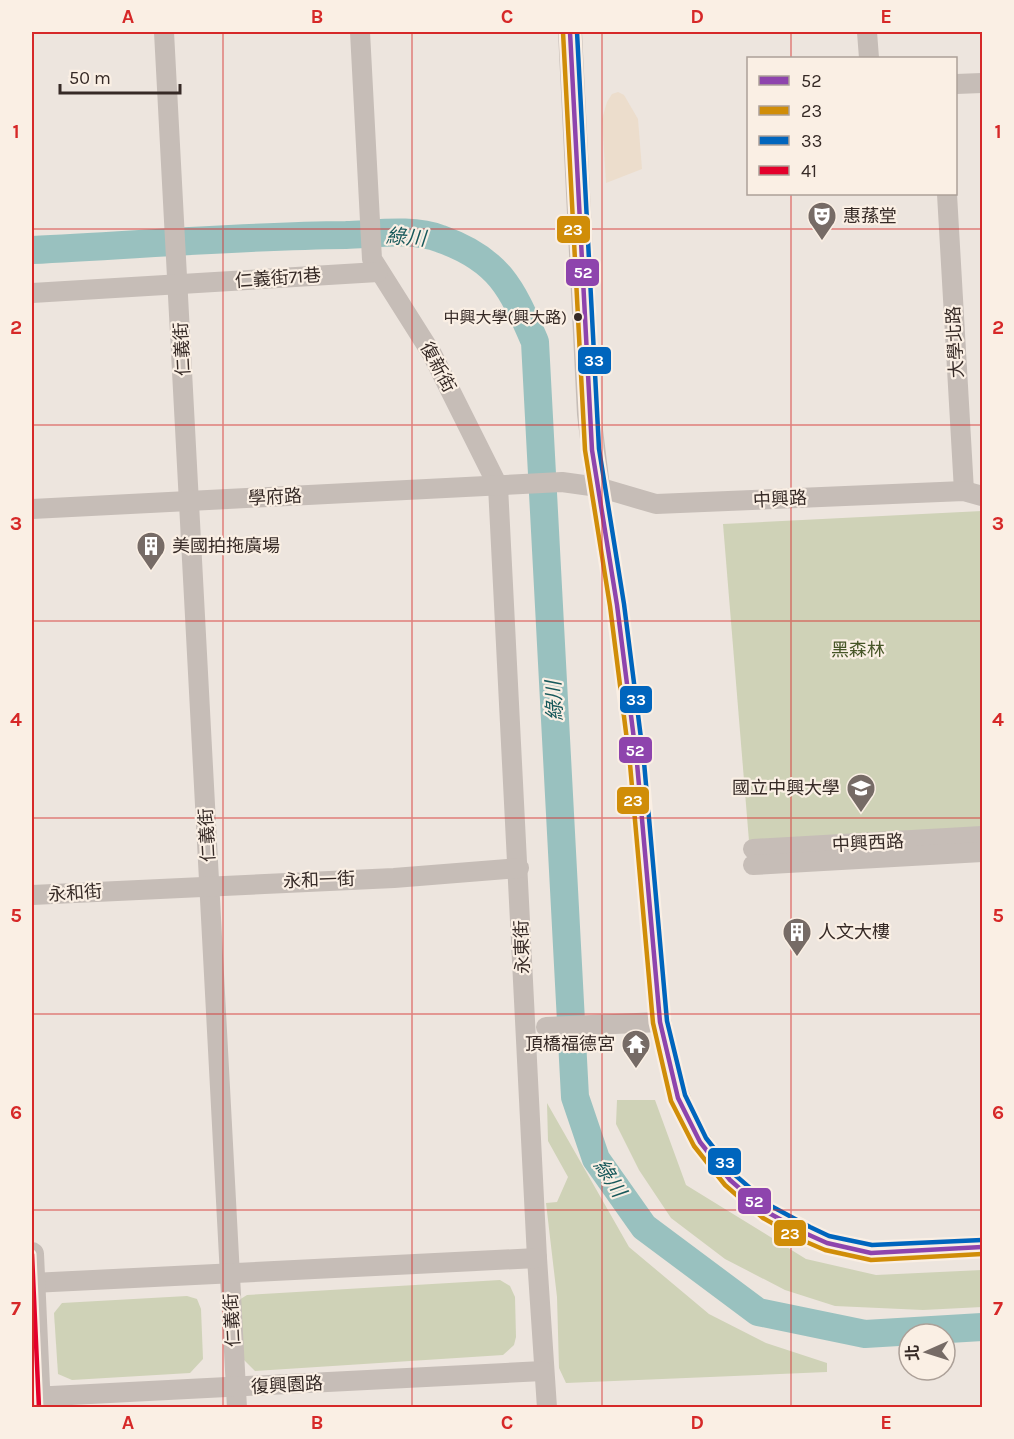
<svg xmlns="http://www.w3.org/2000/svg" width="1014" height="1439" viewBox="0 0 1014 1439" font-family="Karla,'Noto Sans TC',sans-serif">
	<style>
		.green { fill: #cfd2b7 }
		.plaza { fill: #ecddcc }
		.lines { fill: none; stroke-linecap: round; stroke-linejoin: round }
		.river { stroke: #99c1bf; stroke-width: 28 }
		.minor { stroke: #c6bdb7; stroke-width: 20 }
		.tertiary { stroke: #c6bdb7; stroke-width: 24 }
		.bus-1-casing { stroke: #faefe4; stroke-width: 9 }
		.bus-2-casing { stroke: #faefe4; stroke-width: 9 }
		.bus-3-casing { stroke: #faefe4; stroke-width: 9 }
		.bus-4-casing { stroke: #faefe4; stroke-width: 9 }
		.bus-1 { stroke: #8e44ad; stroke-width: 4.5 }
		.bus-2 { stroke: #d08d08; stroke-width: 4.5 }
		.bus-3 { stroke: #0065bd; stroke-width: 4.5 }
		.bus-4 { stroke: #e4002b; stroke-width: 4.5 }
		.grid { fill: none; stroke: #d62828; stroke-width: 1.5; stroke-opacity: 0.55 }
		.bus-dot { fill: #362a26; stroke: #faefe4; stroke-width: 2 }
		.labels { text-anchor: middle; stroke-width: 4.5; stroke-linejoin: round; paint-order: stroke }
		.bus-label { font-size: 16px; fill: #362a26; stroke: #faefe4; text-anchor: end }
		.poi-label { font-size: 18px; fill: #362a26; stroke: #faefe4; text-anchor: start }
		.street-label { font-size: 18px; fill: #362a26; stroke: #faefe4 }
		.park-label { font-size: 18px; fill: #475627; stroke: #faefe4 }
		.water-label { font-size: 20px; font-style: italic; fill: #18595b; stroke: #faefe4 }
		.line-badge { stroke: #faefe4; stroke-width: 2 }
		.badge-label { font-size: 16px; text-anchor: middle; font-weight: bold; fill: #fff }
		.neatline { fill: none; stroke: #d62828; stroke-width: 2 }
		.grid-label { font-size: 20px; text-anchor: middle; font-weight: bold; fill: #d62828 }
	</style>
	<rect width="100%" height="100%" fill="#ede5de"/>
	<g class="green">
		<polygon points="982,511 982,828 749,841 723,524"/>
		<polygon points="617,1100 655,1100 686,1185 806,1259 876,1275 982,1270 982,1307 923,1310 835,1306 785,1290 725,1259 671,1218 639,1170 616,1124"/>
		<polygon points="547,1103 629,1247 709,1314 766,1343 827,1363 827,1372 566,1383 559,1368 557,1297 546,1203 557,1202 568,1177 548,1141"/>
		<polygon points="500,1280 510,1286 515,1297 516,1337 514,1345 503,1355 255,1371 242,1358 239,1300 247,1295"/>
		<polygon points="187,1296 197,1299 201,1309 203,1359 190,1373 72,1380 58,1374 54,1313 62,1303"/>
	</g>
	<polygon class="plaza" points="618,92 624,95 638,119 642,169 606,183 602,119 607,102 612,94"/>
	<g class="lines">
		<path class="river" d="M 32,250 C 136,245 241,236 346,235 C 376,234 413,228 441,239 C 500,260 512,289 535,342 L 575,1097 L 596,1159 L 644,1227 L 758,1312 L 865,1334 L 982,1327"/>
		<g class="minor">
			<polyline points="164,32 237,1408"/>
			<polyline points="360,32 372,259 432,354 498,486 537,1258 547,1408"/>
			<polyline points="867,32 869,58"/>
			<polyline points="956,84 982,83"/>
			<polyline points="947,194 964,491"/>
			<polyline points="32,293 378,272"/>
			<path d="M 598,487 C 614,594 632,700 641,807 C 645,853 649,899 653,946 C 662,1049 673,1138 760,1206 C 791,1231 830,1247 869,1253 C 881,1255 895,1252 908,1251 C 933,1250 958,1249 982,1247"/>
			<polyline points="32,509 562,482 598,487 656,504 964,491 982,496"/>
			<polyline points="753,849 982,836"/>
			<polyline points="753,865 982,852"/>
			<polyline points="32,895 394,878 519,868"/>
			<polyline points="546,1027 660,1022"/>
			<polyline points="32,1283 537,1258"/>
			<polyline points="32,1397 543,1371"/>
		</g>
		<g class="tertiary">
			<polyline points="570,32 589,414 598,487"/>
			<polyline points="32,1254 39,1408"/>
		</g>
		<g class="bus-1-casing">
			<polyline id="bus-1" points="570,32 592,450 617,605 637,763 660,1022 678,1098 700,1142 730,1180 767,1212 807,1234 827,1243 871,1253 982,1247"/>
		</g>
		<g class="bus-2-casing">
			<polyline id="bus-2" points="563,32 585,450 610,606 630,764 653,1023 671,1101 694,1146 725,1185 763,1218 804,1241 825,1250 871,1260 982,1254"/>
		</g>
		<g class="bus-3-casing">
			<polyline id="bus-3" points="577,32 599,449 624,604 644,762 667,1021 685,1095 706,1138 735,1175 771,1206 810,1227 829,1236 872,1245 982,1240"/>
		</g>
		<g class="bus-4-casing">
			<polyline id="bus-4" points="32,1254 39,1408"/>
		</g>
		<use href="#bus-1" class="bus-1"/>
		<use href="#bus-2" class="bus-2"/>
		<use href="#bus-3" class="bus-3"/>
		<use href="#bus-4" class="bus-4"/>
	</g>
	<path class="grid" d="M 223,32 L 223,1408M 412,32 L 412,1408M 602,32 L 602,1408M 791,32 L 791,58M 791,194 L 791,1408M 32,229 L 982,229M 32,425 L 982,425M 32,621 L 982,621M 32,818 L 982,818M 32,1014 L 982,1014M 32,1210 L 982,1210"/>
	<defs>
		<g id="theatre-pin" transform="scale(1.5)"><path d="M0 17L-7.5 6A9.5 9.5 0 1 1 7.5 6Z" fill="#766b66" stroke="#faefe4"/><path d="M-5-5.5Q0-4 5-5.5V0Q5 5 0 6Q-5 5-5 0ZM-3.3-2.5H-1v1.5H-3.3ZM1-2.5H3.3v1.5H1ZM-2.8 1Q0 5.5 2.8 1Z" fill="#fff"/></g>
		<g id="building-pin" transform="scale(1.5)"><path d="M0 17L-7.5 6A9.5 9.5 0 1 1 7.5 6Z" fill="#766b66" stroke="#faefe4"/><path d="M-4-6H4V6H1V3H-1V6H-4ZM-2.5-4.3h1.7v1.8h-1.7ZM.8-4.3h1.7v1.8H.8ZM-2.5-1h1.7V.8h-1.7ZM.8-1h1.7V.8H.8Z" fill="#fff"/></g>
		<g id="university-pin" transform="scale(1.5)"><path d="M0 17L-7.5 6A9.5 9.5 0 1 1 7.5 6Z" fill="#766b66" stroke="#faefe4"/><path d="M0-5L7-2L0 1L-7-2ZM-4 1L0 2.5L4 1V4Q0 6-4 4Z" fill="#fff"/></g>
		<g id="temple-pin" transform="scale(1.5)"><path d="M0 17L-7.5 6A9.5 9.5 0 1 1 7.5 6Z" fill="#766b66" stroke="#faefe4"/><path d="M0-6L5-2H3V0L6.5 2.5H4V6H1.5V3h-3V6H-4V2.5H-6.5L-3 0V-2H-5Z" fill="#fff"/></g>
	</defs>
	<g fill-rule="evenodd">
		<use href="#theatre-pin" x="822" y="216"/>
		<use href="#building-pin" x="151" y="546"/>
		<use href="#university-pin" x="861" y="788"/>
		<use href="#building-pin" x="797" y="932"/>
		<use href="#temple-pin" x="636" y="1044"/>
	</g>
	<circle class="bus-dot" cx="578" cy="317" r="5"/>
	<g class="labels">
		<g class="bus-label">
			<text x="567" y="323">中興大學(興大路)</text>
		</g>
		<g class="poi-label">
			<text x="843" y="222">惠蓀堂</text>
			<text x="172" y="552">美國拍拖廣場</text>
			<text x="840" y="794" text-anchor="end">國立中興大學</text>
			<text x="818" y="938">人文大樓</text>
			<text x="615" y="1050" text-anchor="end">頂橋福德宮</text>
		</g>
		<g class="street-label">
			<text transform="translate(278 278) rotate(-4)" y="6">仁義街71巷</text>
			<text transform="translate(955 342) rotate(-93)" y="6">大學北路</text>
			<text transform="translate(182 349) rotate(-93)" y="6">仁義街</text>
			<text transform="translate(438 367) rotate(62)" y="6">復新街</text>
			<text transform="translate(275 497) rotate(-3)" y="6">學府路</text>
			<text transform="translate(780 499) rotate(-3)" y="6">中興路</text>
			<text transform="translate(207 835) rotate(-93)" y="6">仁義街</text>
			<text transform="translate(868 843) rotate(-3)" y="6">中興西路</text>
			<text transform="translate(319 880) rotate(-2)" y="6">永和一街</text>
			<text transform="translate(75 893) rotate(-4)" y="6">永和街</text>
			<text transform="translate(522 947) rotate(-92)" y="6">永東街</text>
			<text transform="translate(232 1320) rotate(-93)" y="6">仁義街</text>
			<text transform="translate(287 1385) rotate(-3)" y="6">復興園路</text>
		</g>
		<g class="park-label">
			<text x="858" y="656">黑森林</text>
		</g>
		<g class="water-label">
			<text transform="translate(406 237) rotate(4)" y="7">綠川</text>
			<text transform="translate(554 701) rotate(-93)" y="7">綠川</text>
			<text transform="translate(610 1178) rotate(57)" y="7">綠川</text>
		</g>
	</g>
	<g class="line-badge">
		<rect x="556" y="215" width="35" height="29" rx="6" fill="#d08d08"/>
		<rect x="565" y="258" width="35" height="29" rx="6" fill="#8e44ad"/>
		<rect x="577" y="346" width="35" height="29" rx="6" fill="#0065bd"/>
		<rect x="619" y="685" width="34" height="29" rx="6" fill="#0065bd"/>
		<rect x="618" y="736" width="35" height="28" rx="6" fill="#8e44ad"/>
		<rect x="616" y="786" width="34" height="29" rx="6" fill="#d08d08"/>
		<rect x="707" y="1147" width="35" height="29" rx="6" fill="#0065bd"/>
		<rect x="737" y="1187" width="35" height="28" rx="6" fill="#8e44ad"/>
		<rect x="773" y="1219" width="34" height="28" rx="6" fill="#d08d08"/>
	</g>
	<g class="badge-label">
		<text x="573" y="235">23</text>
		<text x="583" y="278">52</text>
		<text x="594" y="366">33</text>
		<text x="636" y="705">33</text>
		<text x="635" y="756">52</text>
		<text x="633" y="806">23</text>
		<text x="725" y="1168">33</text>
		<text x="754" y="1207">52</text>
		<text x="790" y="1239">23</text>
	</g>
	<rect width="1014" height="1439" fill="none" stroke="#faefe4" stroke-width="66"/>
	<rect x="747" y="57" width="210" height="138" fill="#faefe4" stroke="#aca098" stroke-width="1.5"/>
	<rect x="759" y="76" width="30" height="9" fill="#8e44ad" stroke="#aca098" stroke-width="1.5"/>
	<text x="801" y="87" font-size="18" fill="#362a26">52</text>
	<rect x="759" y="106" width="30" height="9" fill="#d08d08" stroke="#aca098" stroke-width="1.5"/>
	<text x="801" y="117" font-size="18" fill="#362a26">23</text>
	<rect x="759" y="136" width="30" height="9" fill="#0065bd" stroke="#aca098" stroke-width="1.5"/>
	<text x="801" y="147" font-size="18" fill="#362a26">33</text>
	<rect x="759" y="166" width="30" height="9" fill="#e4002b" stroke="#aca098" stroke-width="1.5"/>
	<text x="801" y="177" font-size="18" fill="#362a26">41</text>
	<g transform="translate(927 1352) rotate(267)"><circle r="28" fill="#faefe4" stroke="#aca098" stroke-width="1.5"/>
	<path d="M0-4.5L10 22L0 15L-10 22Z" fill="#766b66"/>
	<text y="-9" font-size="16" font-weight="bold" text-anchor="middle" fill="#362a26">北</text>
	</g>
	<path d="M60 84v9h120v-9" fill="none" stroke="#362a26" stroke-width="3"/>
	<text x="69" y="84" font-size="18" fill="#362a26" stroke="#faefe4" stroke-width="4.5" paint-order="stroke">50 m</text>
	<rect x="33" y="33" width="948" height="1373" class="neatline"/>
	<g class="grid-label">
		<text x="128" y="23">A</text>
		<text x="317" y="23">B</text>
		<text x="507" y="23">C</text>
		<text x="697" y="23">D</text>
		<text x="886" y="23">E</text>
		<text x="16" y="138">1</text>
		<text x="998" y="138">1</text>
		<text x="16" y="334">2</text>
		<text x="998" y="334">2</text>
		<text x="16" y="530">3</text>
		<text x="998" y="530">3</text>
		<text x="16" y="726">4</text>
		<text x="998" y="726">4</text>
		<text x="16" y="922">5</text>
		<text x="998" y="922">5</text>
		<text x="16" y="1119">6</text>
		<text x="998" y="1119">6</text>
		<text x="16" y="1315">7</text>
		<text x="998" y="1315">7</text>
		<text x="128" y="1429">A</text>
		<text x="317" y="1429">B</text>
		<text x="507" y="1429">C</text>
		<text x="697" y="1429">D</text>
		<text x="886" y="1429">E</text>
	</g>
</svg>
